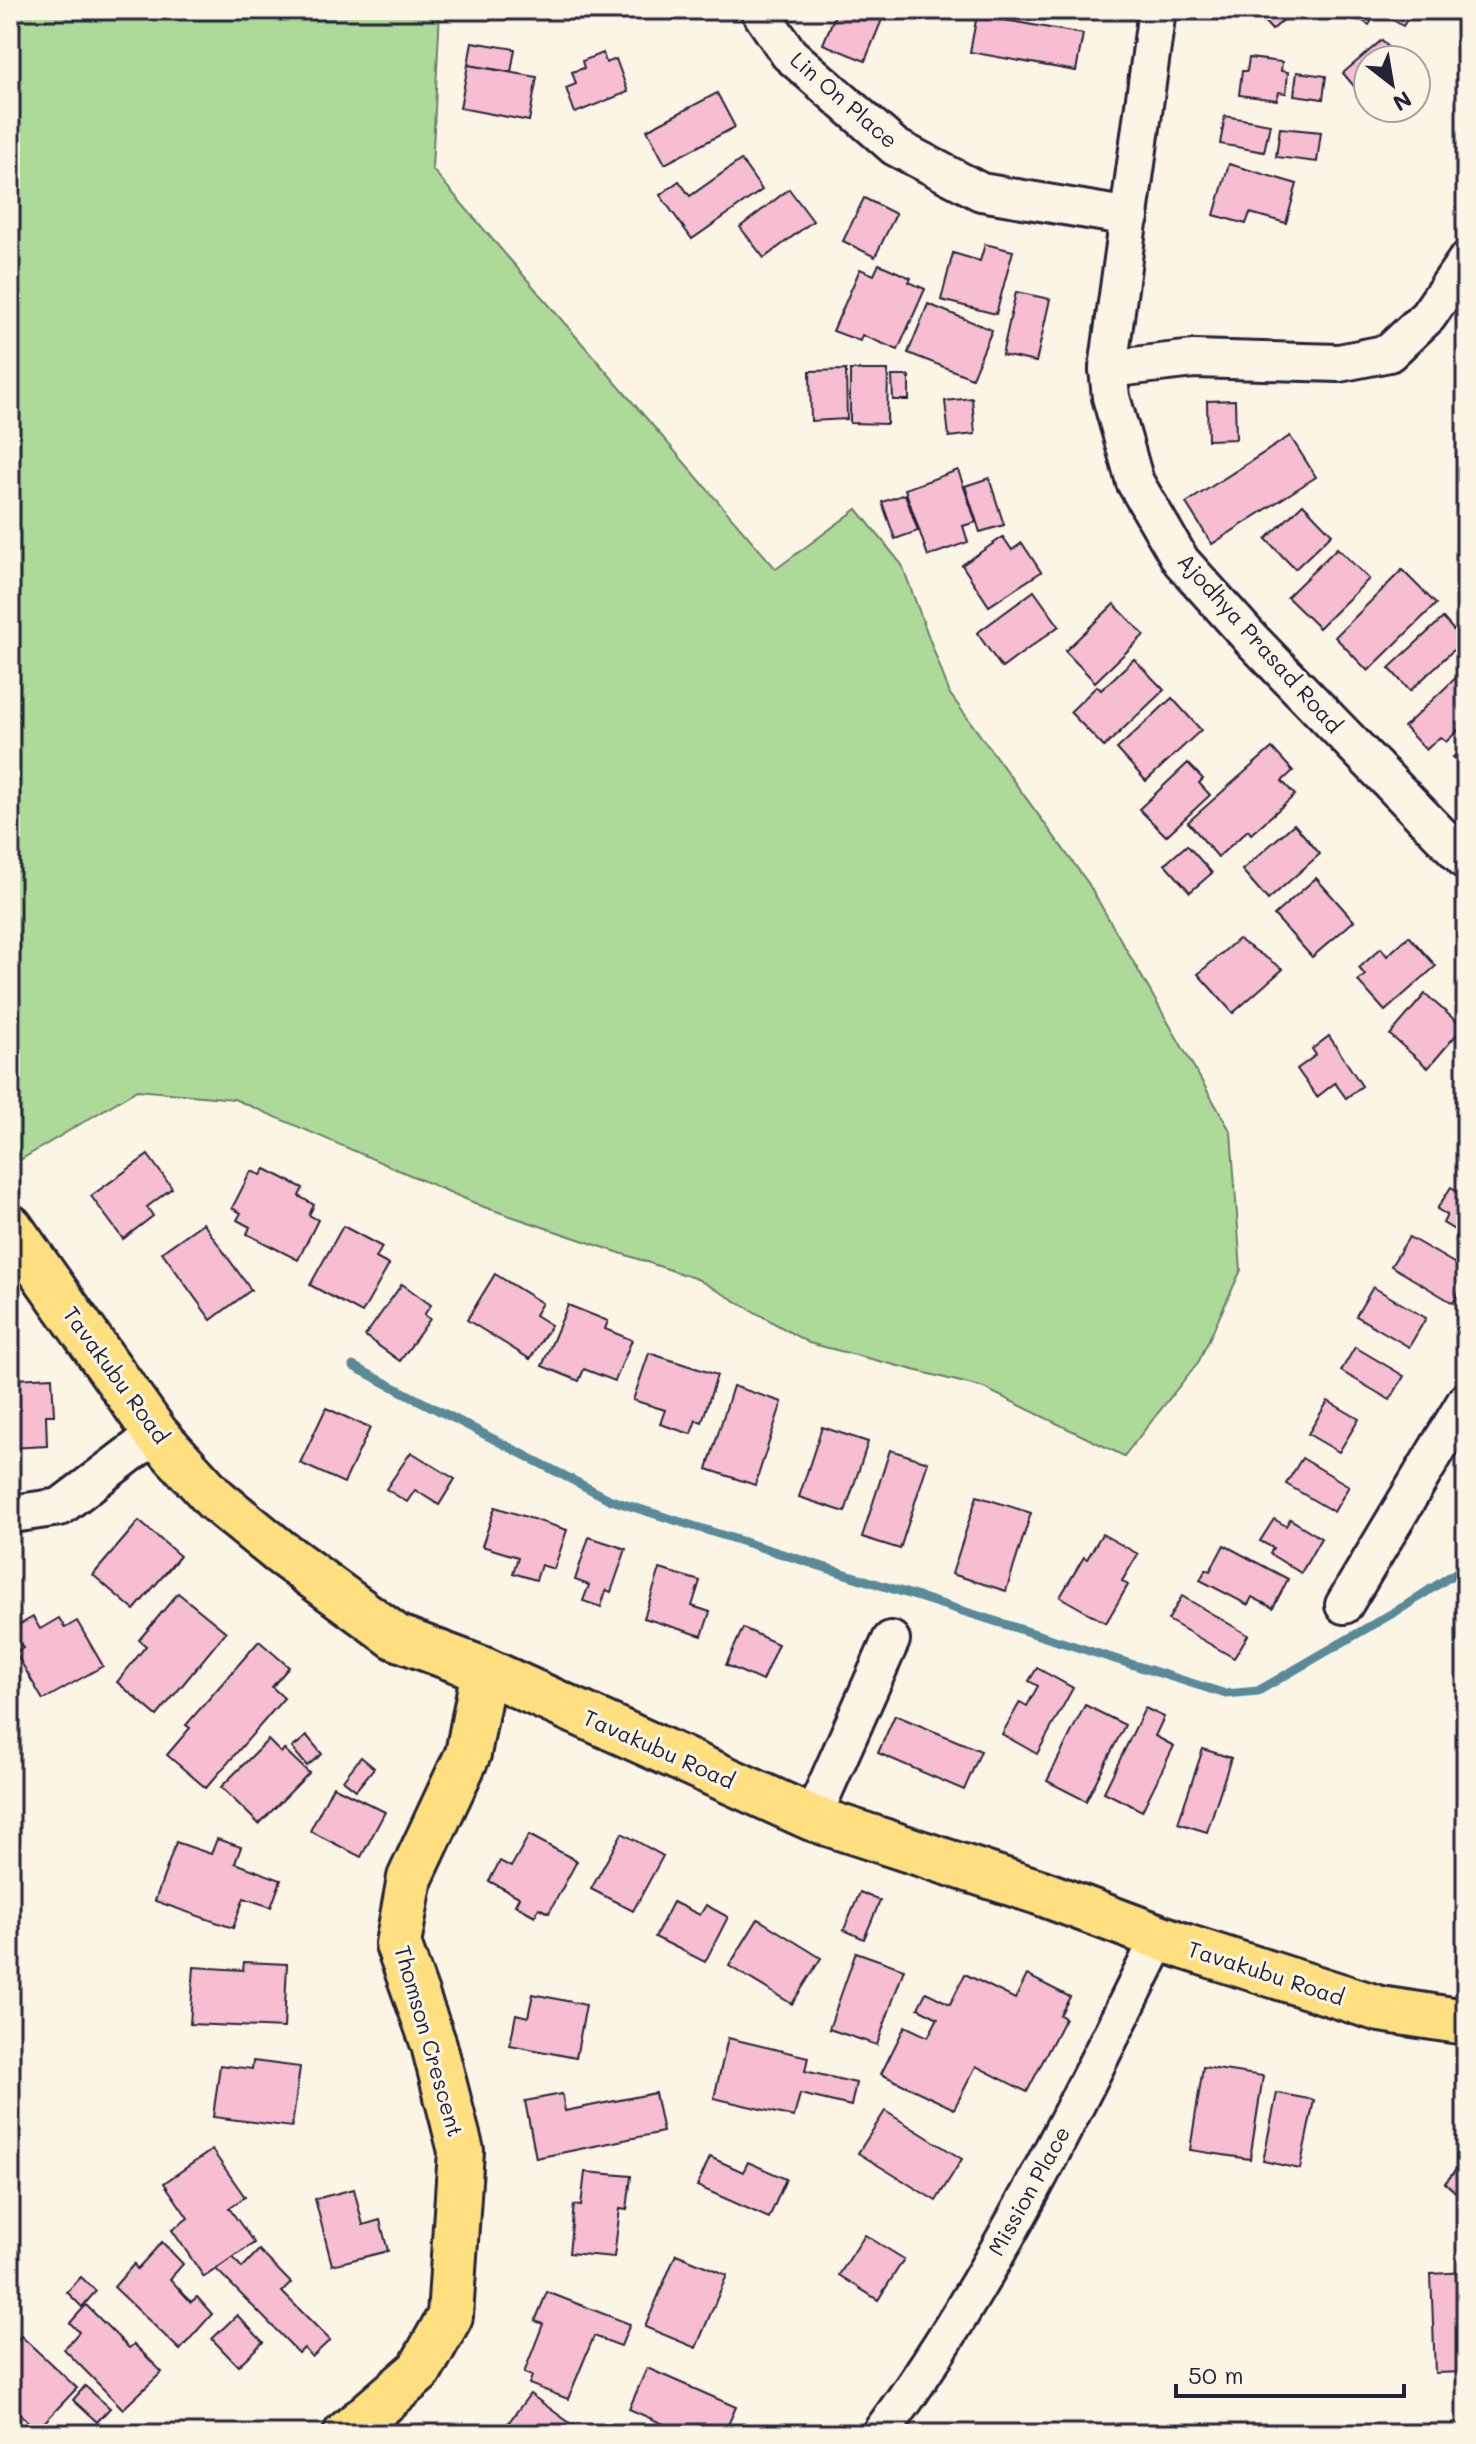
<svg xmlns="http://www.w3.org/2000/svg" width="1476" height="2444" viewBox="0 0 1476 2444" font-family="Mali,sans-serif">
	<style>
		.green { fill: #adda99; stroke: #687e6a; stroke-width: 2 }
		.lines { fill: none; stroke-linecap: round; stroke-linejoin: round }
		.stream { stroke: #598a99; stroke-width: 9 }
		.building { fill: #f7bed1; stroke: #22223b; stroke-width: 2 }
		.minor-casing { stroke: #22223b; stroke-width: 42 }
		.major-casing { stroke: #22223b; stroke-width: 50 }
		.minor { stroke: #fcf5e5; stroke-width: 36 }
		.major { stroke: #ffdf80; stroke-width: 44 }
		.labels { text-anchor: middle; stroke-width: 6; stroke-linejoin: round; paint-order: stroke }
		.street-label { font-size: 22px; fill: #22223b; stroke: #fcf5e5 }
	</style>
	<rect width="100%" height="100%" fill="#fcf5e5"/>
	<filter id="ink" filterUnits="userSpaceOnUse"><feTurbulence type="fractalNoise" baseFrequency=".0125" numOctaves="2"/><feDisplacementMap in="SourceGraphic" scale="16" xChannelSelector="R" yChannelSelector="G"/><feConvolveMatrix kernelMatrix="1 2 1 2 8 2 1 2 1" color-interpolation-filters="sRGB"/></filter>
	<g filter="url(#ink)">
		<polygon class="green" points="10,10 440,10 432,169 776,569 857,509 902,565 950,694 1088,883 1231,1132 1241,1270 1199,1361 1124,1456 984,1388 809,1343 697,1279 484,1207 234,1099 137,1090 10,1166"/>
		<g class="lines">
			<polyline class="stream" points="353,1366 611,1500 1226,1694 1258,1691 1405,1606 1466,1566"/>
		</g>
		<g class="building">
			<polygon points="837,10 886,10 865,61 823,44"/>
			<polygon points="1229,10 1248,10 1237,19"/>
			<polygon points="1254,10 1295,10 1272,30"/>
			<polygon points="1349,10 1413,10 1403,26 1378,11 1369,25 1348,12"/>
			<polygon points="977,15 1083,34 1076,71 970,52"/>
			<polygon points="1382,40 1399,60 1368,60 1368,103 1343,73"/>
			<polygon points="472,42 515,49 511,72 468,65"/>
			<polygon points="603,53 606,63 616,59 628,92 575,113 566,88 576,84 572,72 584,68 582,61"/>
			<polygon points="1249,58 1282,62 1281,71 1288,72 1286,93 1279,92 1277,100 1239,95 1242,71 1247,71"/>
			<polygon points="468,65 537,77 529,121 460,108"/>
			<polygon points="1297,72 1326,76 1323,99 1294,95"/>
			<polygon points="717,93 735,127 665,164 647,130"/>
			<polygon points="1225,116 1270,124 1264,152 1220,144"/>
			<polygon points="1280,128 1321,132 1317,162 1276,157"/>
			<polygon points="741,160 762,190 692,239 660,195 679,181 690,196"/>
			<polygon points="1229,164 1297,184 1286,223 1250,213 1246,224 1214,215"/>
			<polygon points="789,189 813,221 764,258 740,227"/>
			<polygon points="864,198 896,214 875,257 843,241"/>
			<polygon points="985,244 1013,251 996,314 941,300 953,253 980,261"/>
			<polygon points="879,264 911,278 909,282 925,289 898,350 862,335 860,341 833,331 860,269 874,275"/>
			<polygon points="1016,292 1050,299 1036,362 1002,355"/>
			<polygon points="928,304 992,330 972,378 908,353"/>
			<polygon points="846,370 847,419 811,421 810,371"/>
			<polygon points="850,370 888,370 887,424 850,423"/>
			<polygon points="892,376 909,376 909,400 893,400"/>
			<polygon points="972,398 975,434 949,437 945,401"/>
			<polygon points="1235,400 1236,439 1208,440 1207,401"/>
			<polygon points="1290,436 1316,477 1212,544 1186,503"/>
			<polygon points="958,470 976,522 963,526 968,542 928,556 905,489"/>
			<polygon points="989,478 1004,525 980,532 965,486"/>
			<polygon points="905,494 918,531 895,539 882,502"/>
			<polygon points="1303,504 1332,534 1295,569 1266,539"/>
			<polygon points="1003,537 1012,550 1022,543 1041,572 989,606 962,565"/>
			<polygon points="1337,548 1369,579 1319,628 1287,597"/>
			<polygon points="1402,570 1436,604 1368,671 1335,637"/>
			<polygon points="1034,591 1059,626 1002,668 977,633"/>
			<polygon points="1114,604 1144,635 1095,682 1065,651"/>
			<polygon points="1443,618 1463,641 1410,691 1389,668"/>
			<polygon points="1134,659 1164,690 1104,747 1070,712 1097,686 1101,690"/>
			<polygon points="1466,668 1466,723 1446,742 1440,737 1426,750 1404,727"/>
			<polygon points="1172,698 1201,730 1146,781 1117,749"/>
			<polygon points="1466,745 1466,770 1453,757"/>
			<polygon points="1272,748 1293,771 1282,781 1295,795 1251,834 1248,830 1218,857 1188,822"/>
			<polygon points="1188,763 1203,779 1199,783 1210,795 1166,836 1139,809"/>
			<polygon points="1294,824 1320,854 1268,900 1242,870"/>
			<polygon points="1187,845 1212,873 1190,892 1165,864"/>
			<polygon points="1316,878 1354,921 1312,957 1274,915"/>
			<polygon points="1409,936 1436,966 1385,1011 1358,981 1365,975 1359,968 1381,948 1387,956"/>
			<polygon points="1238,939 1283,969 1233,1013 1198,974"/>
			<polygon points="1425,994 1463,1027 1428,1068 1390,1035"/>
			<polygon points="1329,1036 1362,1086 1346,1098 1335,1083 1317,1097 1297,1069 1316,1055 1312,1049"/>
			<polygon points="148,1155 172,1188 147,1207 153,1216 123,1239 91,1196"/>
			<polygon points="265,1169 303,1188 299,1196 314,1205 309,1215 318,1220 298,1260 247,1234 250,1227 237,1220 241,1213 232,1208 251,1171 261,1175"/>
			<polygon points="1451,1187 1466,1196 1466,1237 1443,1223 1447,1215 1437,1209"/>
			<polygon points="203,1223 251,1290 211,1320 162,1252"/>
			<polygon points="343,1226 382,1247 376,1258 389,1265 362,1313 310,1285"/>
			<polygon points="1409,1237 1466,1270 1466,1281 1453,1303 1391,1266"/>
			<polygon points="495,1274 542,1303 535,1315 551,1325 530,1359 467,1320"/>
			<polygon points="402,1284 431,1305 424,1315 430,1319 400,1361 365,1336"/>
			<polygon points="1373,1287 1426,1318 1409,1347 1356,1316"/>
			<polygon points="568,1305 608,1321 605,1329 632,1340 615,1381 584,1369 579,1381 542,1366"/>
			<polygon points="1355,1347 1404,1376 1390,1400 1341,1371"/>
			<polygon points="649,1353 717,1375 702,1422 696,1420 691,1434 660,1424 665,1410 633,1400"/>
			<polygon points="52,1377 54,1415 46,1415 47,1446 10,1448 10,1391 15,1391 15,1379"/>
			<polygon points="733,1386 782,1402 755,1485 707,1469"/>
			<polygon points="1328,1401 1359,1419 1339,1452 1308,1434"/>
			<polygon points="326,1408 370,1428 344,1483 300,1463"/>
			<polygon points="822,1427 868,1442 845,1512 799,1497"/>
			<polygon points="890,1450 928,1462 900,1549 862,1537"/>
			<polygon points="411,1452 455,1479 439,1505 415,1490 407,1502 386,1489"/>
			<polygon points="1302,1458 1349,1486 1334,1512 1286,1484"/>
			<polygon points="977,1496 1031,1513 1006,1591 952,1574"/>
			<polygon points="495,1507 567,1530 554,1569 541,1565 536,1580 513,1573 518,1557 482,1546"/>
			<polygon points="1274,1519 1286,1526 1290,1519 1321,1538 1301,1573 1270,1554 1273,1548 1260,1541"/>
			<polygon points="139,1521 180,1556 134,1610 93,1575"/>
			<polygon points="1102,1534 1138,1554 1122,1581 1128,1585 1106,1623 1060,1597 1084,1557 1087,1559"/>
			<polygon points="589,1537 626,1549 611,1592 606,1590 601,1607 583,1601 589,1585 575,1580"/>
			<polygon points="1224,1545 1288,1579 1273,1608 1252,1597 1248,1605 1200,1580 1206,1569 1210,1571"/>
			<polygon points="660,1569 700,1581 692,1606 710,1612 702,1636 644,1618"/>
			<polygon points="178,1593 226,1632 157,1716 117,1682 146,1646 139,1640"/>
			<polygon points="1182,1596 1248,1635 1234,1658 1168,1620"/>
			<polygon points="33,1617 40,1629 59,1618 65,1628 77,1621 103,1666 43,1700 15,1652 23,1648 12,1629"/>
			<polygon points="743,1628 778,1644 762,1681 726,1665"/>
			<polygon points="259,1641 289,1667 272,1687 284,1698 206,1788 167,1755 190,1728 186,1725"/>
			<polygon points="1037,1668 1073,1688 1037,1754 1002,1734 1020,1702 1027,1706 1038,1686 1029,1681"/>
			<polygon points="1085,1705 1125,1725 1086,1801 1047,1781"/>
			<polygon points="1145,1708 1164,1717 1155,1736 1174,1746 1142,1811 1104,1792"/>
			<polygon points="895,1715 981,1751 964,1790 878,1753"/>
			<polygon points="307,1736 322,1754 307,1766 292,1748"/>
			<polygon points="268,1740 281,1753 284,1749 309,1773 259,1824 221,1787"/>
			<polygon points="1203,1749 1231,1758 1207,1832 1178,1823"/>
			<polygon points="361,1757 374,1768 356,1790 343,1780"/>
			<polygon points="333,1786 385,1812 361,1857 310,1831"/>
			<polygon points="622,1833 663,1856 633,1911 591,1889"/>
			<polygon points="529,1835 577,1861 549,1913 539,1908 535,1916 515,1905 519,1897 489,1881 500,1861 511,1867"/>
			<polygon points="217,1839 241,1847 235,1863 281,1880 271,1907 244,1898 233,1928 155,1901 176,1842 211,1854"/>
			<polygon points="860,1892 880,1901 864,1939 844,1930"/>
			<polygon points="673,1902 700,1915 706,1905 728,1917 705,1962 655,1937"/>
			<polygon points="758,1919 821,1958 792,2004 729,1966"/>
			<polygon points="856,1952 904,1969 877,2045 829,2029"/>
			<polygon points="244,1962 287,1964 284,2028 190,2024 194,1967 243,1970"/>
			<polygon points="965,1974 1015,1999 1027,1975 1070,1997 1060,2015 1065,2018 1027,2092 976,2066 954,2109 881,2074 905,2026 928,2037 938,2018 918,2008 926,1992 950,2004"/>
			<polygon points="533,1994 586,2005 576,2058 510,2045 516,2014 528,2017"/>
			<polygon points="728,2038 808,2057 805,2071 856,2083 851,2106 800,2094 794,2117 714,2098"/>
			<polygon points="253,2061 300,2067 292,2127 213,2117 220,2065 252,2069"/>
			<polygon points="1203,2067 1263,2076 1250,2159 1190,2150"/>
			<polygon points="655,2093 663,2132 536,2158 525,2101 562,2094 565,2111"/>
			<polygon points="1277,2093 1314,2100 1300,2169 1263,2161"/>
			<polygon points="885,2111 962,2159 936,2201 858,2153"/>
			<polygon points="212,2150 245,2197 229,2208 254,2243 204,2277 172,2230 188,2218 164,2183"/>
			<polygon points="710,2157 743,2172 748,2162 786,2179 769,2218 697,2186"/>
			<polygon points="1466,2158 1466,2201 1445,2183"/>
			<polygon points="585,2172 631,2176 627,2210 620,2209 614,2257 569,2253 574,2205 581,2206"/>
			<polygon points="354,2189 363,2225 380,2220 388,2251 332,2265 315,2199"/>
			<polygon points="865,2235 904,2259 878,2300 839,2275"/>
			<polygon points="162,2242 183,2264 170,2279 191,2302 197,2297 212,2314 180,2350 114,2287 134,2264 137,2269"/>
			<polygon points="259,2250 291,2283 282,2292 330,2340 312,2357 304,2348 299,2353 216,2269 233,2257 242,2268"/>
			<polygon points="676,2254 727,2275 696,2348 645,2327"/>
			<polygon points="1466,2272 1466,2372 1435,2373 1431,2274"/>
			<polygon points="81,2277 96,2291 82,2307 67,2292"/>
			<polygon points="547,2292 630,2324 621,2346 594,2336 568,2399 529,2384 532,2376 524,2373 543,2324 535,2321"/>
			<polygon points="86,2305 129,2348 134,2344 162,2372 123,2409 64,2349 79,2332 70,2323"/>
			<polygon points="237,2315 263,2342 238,2366 212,2339"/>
			<polygon points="21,2336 77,2388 37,2430 10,2405 10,2348"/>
			<polygon points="647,2368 736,2407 724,2434 686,2434 629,2409"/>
			<polygon points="85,2386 110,2408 97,2422 73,2400"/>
			<polygon points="530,2394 585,2434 500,2434"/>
		</g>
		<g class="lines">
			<g class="minor-casing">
				<g id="minor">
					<polyline points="759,10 789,54 895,147 981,192 1130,217"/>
					<polyline points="1157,10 1108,369 1111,397 1135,482 1181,561 1252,640 1466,861"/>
					<polyline points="1108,369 1194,359 1339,363 1389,353 1428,316 1466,261"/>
					<polyline points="10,1512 19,1513 60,1507 156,1434"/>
					<polyline points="1344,1605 1466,1401"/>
					<polyline points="812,1818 891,1640"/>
					<path d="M 880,2434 C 993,2281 1075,2107 1160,1937"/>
				</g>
			</g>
			<g class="major-casing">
				<g id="major">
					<polyline points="10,1227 156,1434 215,1499 280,1552 396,1637 484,1670 812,1818 1039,1892 1186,1947 1380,2009 1466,2022"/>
					<polyline points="346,2434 420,2370 450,2316 461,2151 434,2045 398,1944 410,1878 468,1754 484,1670"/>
				</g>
			</g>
			<use href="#minor" class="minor"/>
			<use href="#major" class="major"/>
		</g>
	</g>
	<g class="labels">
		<g class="street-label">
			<text transform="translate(844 100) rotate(41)" y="8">Lin On Place</text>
			<text transform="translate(1260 643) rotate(48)" y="8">Ajodhya Prasad Road</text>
			<text transform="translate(116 1375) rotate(54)" y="8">Tavakubu Road</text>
			<text transform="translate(659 1749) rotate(24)" y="8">Tavakubu Road</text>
			<text transform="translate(1266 1973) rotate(18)" y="8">Tavakubu Road</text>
			<text transform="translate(429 2041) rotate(74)" y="8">Thomson Crescent</text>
			<text transform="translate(1029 2191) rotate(-61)" y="8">Mission Place</text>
		</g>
	</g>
	<rect width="1476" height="2444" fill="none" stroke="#fcf5e5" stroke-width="40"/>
	<rect x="20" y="20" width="1436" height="2404" fill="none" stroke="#22223b" stroke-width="3" filter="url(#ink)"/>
	<g transform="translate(1392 84) rotate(149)"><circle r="38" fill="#fcf5e5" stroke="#a5a1a1" stroke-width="2"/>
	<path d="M0-6L14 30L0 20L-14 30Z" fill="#22223b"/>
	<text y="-12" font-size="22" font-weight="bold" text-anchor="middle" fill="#22223b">N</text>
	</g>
	<path d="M1176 2384v12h228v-12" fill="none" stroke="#22223b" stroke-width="4"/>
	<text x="1188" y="2384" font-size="24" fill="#22223b" stroke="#fcf5e5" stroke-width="6" paint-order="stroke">50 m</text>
</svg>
